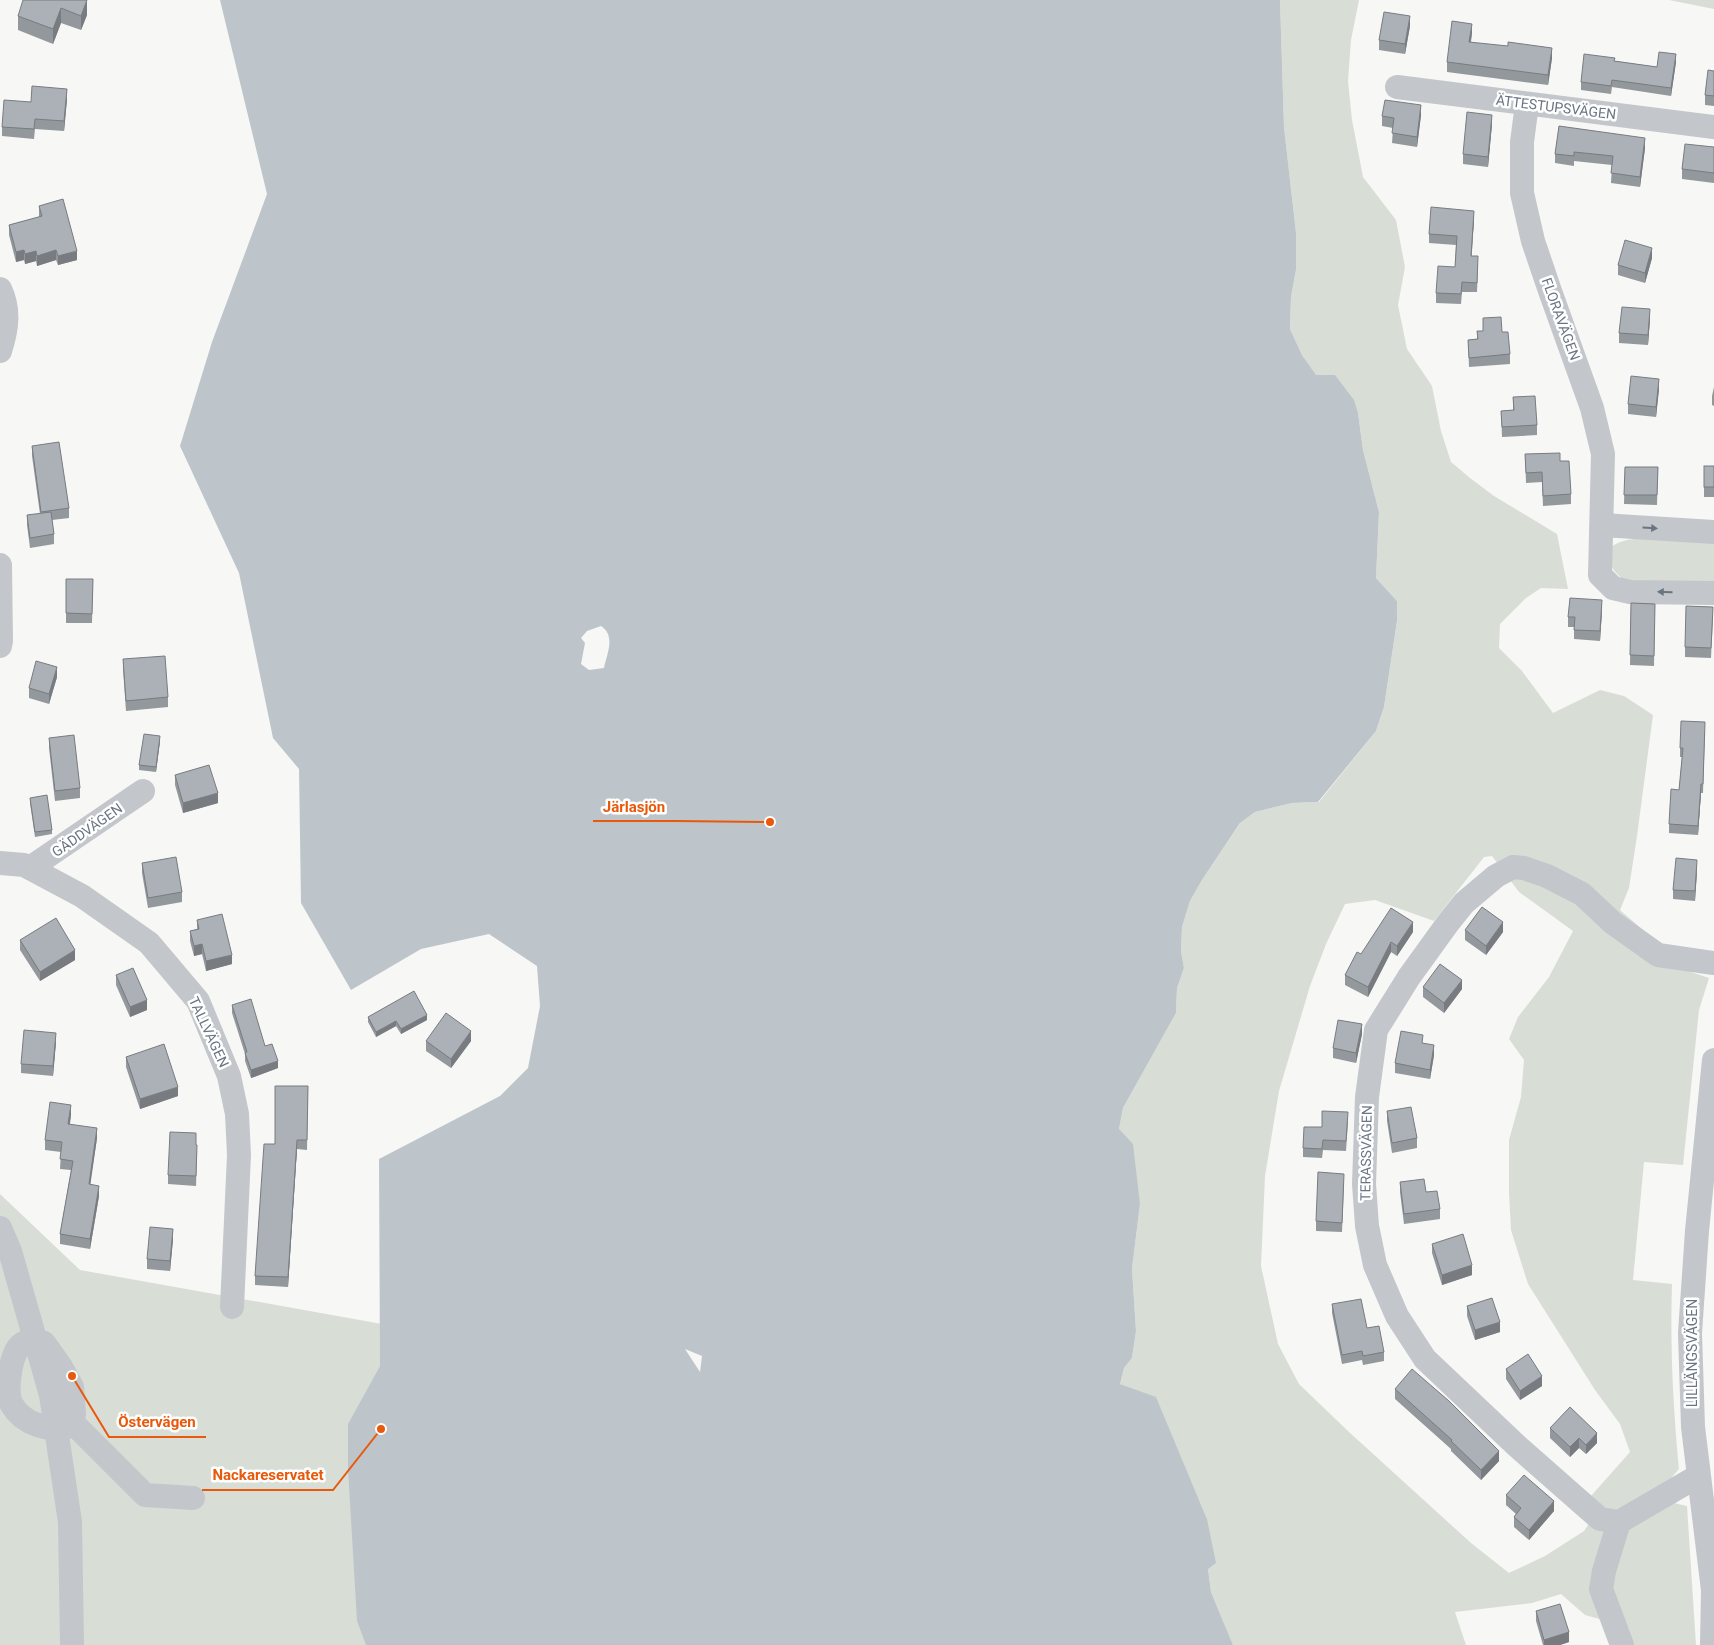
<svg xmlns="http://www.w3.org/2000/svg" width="1714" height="1645" viewBox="0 0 1714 1645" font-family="Roboto,sans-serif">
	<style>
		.green { fill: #d8ded6; fill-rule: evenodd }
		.water { fill: #bdc5ca; fill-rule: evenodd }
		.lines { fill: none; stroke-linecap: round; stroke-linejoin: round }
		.minor { stroke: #c3c6ca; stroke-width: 24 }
		.wall { fill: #93989d }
		.shaded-wall { fill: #787c80 }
		.building { fill: #abb1b7; stroke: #787c80 }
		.oneway { fill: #697583 }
		.labels { text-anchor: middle; stroke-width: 5; stroke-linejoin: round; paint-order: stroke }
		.street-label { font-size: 14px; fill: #697583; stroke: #fff }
		.leader { fill: none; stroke: #e8590c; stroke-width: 2 }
		.callout-dot { fill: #e8590c; stroke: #fff; stroke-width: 2 }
		.callout-label { font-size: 15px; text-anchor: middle; font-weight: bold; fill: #e8590c; stroke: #fff; stroke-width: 5; stroke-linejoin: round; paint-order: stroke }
	</style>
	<rect width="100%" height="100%" fill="#f7f7f5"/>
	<g class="green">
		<path d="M 1280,0 L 1359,0 L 1351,40 L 1348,81 L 1352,120 L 1363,177 L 1396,220 L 1405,267 L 1398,305 L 1407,349 L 1432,386 L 1441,431 L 1451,462 L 1470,478 L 1494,496 L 1557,534 L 1568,589 L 1541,588 L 1526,598 L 1500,624 L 1499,648 L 1522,671 L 1553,713 L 1600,690 L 1624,696 L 1653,715 L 1637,836 L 1629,888 L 1620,910 L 1691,972 L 1709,978 L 1699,1010 L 1683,1165 L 1644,1162 L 1633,1280 L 1672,1284 C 1670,1346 1673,1407 1679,1469 L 1672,1477 L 1674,1503 L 1687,1506 L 1696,1645 L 1634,1645 L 1628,1627 L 1585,1615 L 1561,1594 L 1532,1603 L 1455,1612 L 1466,1645 L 1233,1645 L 1211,1592 L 1208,1569 L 1207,1519 L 1156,1398 L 1120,1384 L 1124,1368 L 1132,1358 L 1136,1331 L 1132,1269 L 1140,1204 L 1119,1129 L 1123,1108 L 1176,1013 L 1177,988 L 1184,968 L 1181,951 L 1182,927 L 1190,901 L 1202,880 L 1241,822 L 1255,812 L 1292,803 L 1319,802 L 1376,731 L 1384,707 L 1397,621 L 1397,601 L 1376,578 L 1379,512 L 1363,450 L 1358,413 L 1316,376 L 1302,355 L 1290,329 L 1291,297 L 1296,270 L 1296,233 L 1284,127 ZM 1492,856 L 1519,892 L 1573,931 L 1549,977 L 1518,1017 L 1509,1039 L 1524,1060 L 1521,1097 L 1509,1140 L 1509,1193 L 1511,1230 L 1528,1284 L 1595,1390 L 1620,1424 L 1630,1452 L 1591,1496 L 1596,1503 L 1601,1506 L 1584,1531 L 1545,1556 L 1509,1573 L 1471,1543 L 1349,1432 L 1299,1384 L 1278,1344 L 1261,1266 L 1265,1176 L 1279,1091 L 1310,986 L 1326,944 L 1345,904 L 1375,900 L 1434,921 L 1484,857 Z"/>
		<polygon points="1669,0 1714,0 1714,9"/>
		<path d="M 1650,538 L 1714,543 L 1714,583 L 1626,582 C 1615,573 1608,565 1607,551 C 1619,538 1634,539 1650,538 Z"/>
		<polygon points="0,1194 80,1270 382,1324 921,1645 0,1645"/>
	</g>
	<path class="water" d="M 220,0 L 1280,0 L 1284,127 L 1296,233 L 1296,270 L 1291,297 L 1290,329 L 1302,355 L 1316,375 L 1335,375 L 1354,400 L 1358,413 L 1363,450 L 1379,512 L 1376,578 L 1397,601 L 1397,621 L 1384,707 L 1376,731 L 1318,802 L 1292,803 L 1255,812 L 1240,823 L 1202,880 L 1190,901 L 1182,927 L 1181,951 L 1184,968 L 1177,988 L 1176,1013 L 1123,1108 L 1119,1129 L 1133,1144 L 1140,1204 L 1132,1269 L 1136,1331 L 1132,1358 L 1124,1368 L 1120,1384 L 1156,1397 L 1207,1519 L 1216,1563 L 1208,1569 L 1211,1592 L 1233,1645 L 366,1645 L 357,1621 L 348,1469 L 348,1424 L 380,1366 L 379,1159 L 500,1096 L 528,1068 L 540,1006 L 537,966 L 489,934 L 421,949 L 351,990 L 301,903 L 299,769 L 273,738 L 239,573 L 180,446 L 212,342 L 267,194 ZM 601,626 C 616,636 607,653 604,668 L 589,670 L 581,664 L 585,643 L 581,638 L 587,631 ZM 685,1349 L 702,1356 L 700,1372 Z"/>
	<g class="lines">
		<g class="minor">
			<polyline points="1397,87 1714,127"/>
			<polyline points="1527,104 1522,142 1522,193 1533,241 1550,291 1592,408 1603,454 1600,575 1613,588 1630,592 1714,593"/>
			<path d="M 0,289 C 10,310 7,329 0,351"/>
			<polyline points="1602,525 1714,532"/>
			<polyline points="0,565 1,641 0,646"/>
			<polyline points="0,863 24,865 82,896 149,943 198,1001 229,1076 237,1114 239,1155 232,1307"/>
			<polyline points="30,868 143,791"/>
			<polyline points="0,1228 10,1251 51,1395 70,1522 72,1645"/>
			<path d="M 35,1340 L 44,1343 L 61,1367 L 72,1387 L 74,1414 L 67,1427 C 48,1431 23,1424 12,1405 C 5,1393 10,1360 18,1348 C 22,1342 29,1341 35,1340 Z"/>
			<polyline points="70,1420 145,1495 193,1498"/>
			<polyline points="1698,1476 1619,1522 1600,1519 1517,1446 1425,1359 1397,1316 1375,1265 1367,1226 1364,1184 1367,1097 1376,1030 1409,977 1448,923 1464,903 1496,876 1513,867 1524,868 1547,876 1582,894 1613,923 1658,955 1714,963"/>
			<polyline points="1619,1522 1604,1571 1601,1589 1622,1645"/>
			<polyline points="1712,1645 1713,1590 1693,1427 1690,1333 1697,1231 1714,1060"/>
		</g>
	</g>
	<g class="wall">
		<polygon points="87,0 87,15 81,30 61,23 53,44 18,30 18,16"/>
		<polygon points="1410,26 1405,54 1379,50 1379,40"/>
		<polygon points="1472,33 1471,42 1552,58 1548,85 1447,72 1447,62"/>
		<polygon points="1615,61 1657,67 1676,62 1671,96 1612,87 1611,94 1581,90 1581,82"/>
		<polygon points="1714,71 1714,106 1705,105 1705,95"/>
		<polygon points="67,99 64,131 35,129 34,139 2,136 2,127 31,102"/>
		<polygon points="1421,115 1417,147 1392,143 1393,128 1382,126 1382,116"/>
		<polygon points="1492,124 1488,167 1463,164 1463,154"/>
		<polygon points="1559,126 1645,148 1640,187 1611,183 1612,165 1574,161 1574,166 1555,163 1555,154"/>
		<polygon points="1714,147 1714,183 1682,179 1682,169"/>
		<polygon points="39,206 77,260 58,265 56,260 37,266 36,261 25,264 24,260 16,262 9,235 9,225 39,217"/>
		<polygon points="1474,220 1471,256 1478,266 1477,292 1462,292 1461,304 1436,303 1436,293 1455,267 1456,245 1429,243 1429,234"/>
		<polygon points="1652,258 1645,283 1618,275 1618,265"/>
		<polygon points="1483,318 1502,332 1510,354 1510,364 1469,367 1468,340 1477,339 1477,331 1483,331"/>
		<polygon points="1650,319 1648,345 1619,343 1619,333"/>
		<polygon points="1714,387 1714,406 1712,405 1712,396"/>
		<polygon points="1659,389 1656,417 1628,414 1628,404"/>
		<polygon points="1513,397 1537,425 1537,435 1502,437 1501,411 1513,410"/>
		<polygon points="32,446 69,508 69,518 52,520 54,534 54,544 30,548 27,525 27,515 40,514 32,456"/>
		<polygon points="1525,454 1571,494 1571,504 1543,506 1542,482 1526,483"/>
		<rect x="1704" y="466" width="10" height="31"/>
		<polygon points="1625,467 1658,467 1657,505 1624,504"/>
		<polygon points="66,579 93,579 92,623 66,623"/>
		<polygon points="1631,603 1655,604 1654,666 1630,665"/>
		<polygon points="1602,610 1600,641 1574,639 1574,627 1568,627 1568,617"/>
		<polygon points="1713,617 1711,658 1685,657 1685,647"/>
		<polygon points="123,659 168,697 168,707 126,711 123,669"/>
		<polygon points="57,677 49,704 29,698 29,688"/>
		<polygon points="1705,731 1703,793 1701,793 1698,835 1669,833 1669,824 1679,790 1682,757 1680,757 1680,748"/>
		<polygon points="49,738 80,788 80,798 55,801 49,748"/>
		<polygon points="160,741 156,772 139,770 139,765"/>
		<polygon points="175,775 218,803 183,813 175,785"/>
		<polygon points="30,798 52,830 52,834 35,837 30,803"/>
		<polygon points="142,863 182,892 182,902 148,908 142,873"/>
		<polygon points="1697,870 1695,901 1673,899 1673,890"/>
		<polygon points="197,920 232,964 206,971 202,954 194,956 190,941 190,931 197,929"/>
		<polygon points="1465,930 1503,932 1486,955 1465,940"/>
		<polygon points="1413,932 1397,956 1391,952 1368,997 1345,985 1345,975 1361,954"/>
		<polygon points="20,940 75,960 40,981 20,950"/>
		<polygon points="116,975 147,1010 130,1017 116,985"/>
		<polygon points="1423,987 1462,989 1444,1013 1423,997"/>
		<polygon points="232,1005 265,1046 278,1068 251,1078 245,1061 245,1054 232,1013"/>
		<polygon points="368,1017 427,1020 401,1034 396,1026 376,1037 368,1022"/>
		<polygon points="1362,1034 1356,1063 1333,1058 1333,1048"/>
		<polygon points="426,1041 471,1041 451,1068 426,1051"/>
		<polygon points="56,1042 53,1076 21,1073 21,1064"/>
		<polygon points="1423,1043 1434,1055 1430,1079 1395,1073 1395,1063"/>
		<polygon points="126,1057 178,1096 140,1109 126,1067"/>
		<polygon points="308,1086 307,1150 297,1149 288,1287 255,1285 255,1276 275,1144"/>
		<polygon points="1387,1111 1417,1138 1417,1148 1392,1153 1387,1121"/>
		<polygon points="71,1115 70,1124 97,1138 90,1184 99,1196 90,1249 60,1244 60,1234 71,1170 60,1169 61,1152 45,1150 45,1140"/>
		<polygon points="1348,1122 1346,1151 1323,1150 1322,1158 1303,1157 1303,1148 1322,1127"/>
		<polygon points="196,1145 197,1155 196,1186 168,1184 168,1175"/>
		<polygon points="1400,1182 1426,1192 1440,1209 1440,1219 1404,1224 1400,1192"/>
		<polygon points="1344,1184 1342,1232 1316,1231 1316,1221"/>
		<polygon points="173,1239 170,1271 147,1269 147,1259"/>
		<polygon points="1432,1244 1472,1275 1442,1285 1432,1253"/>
		<polygon points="1332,1304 1367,1328 1384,1352 1384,1361 1363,1365 1362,1360 1342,1364 1332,1313"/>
		<polygon points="1467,1306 1500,1332 1475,1340 1467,1316"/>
		<polygon points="1506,1369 1542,1386 1520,1400 1506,1379"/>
		<polygon points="1395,1389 1499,1461 1481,1480 1451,1451 1451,1449 1395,1399"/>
		<polygon points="1550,1428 1597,1443 1586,1454 1579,1448 1570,1457 1550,1438"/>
		<polygon points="1506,1495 1554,1511 1529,1540 1514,1527 1514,1517 1516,1514 1506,1505"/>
		<polygon points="1536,1611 1569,1642 1560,1645 1543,1645 1536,1621"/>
	</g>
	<g class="shaded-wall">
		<polygon points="87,0 87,15 81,30 81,16"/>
		<polygon points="61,8 61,23 53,44 53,29"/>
		<polygon points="1410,16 1410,26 1405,54 1405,44"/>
		<polygon points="1472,24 1472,33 1469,51 1469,42"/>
		<polygon points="1552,48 1552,58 1548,85 1548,75"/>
		<polygon points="1676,54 1676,62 1671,96 1671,88"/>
		<polygon points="67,89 67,99 64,131 64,121"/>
		<polygon points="1421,105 1421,115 1417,147 1417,137"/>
		<polygon points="1492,115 1492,124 1488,167 1488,157"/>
		<polygon points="1645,138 1645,148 1640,187 1640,177"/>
		<polygon points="1474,211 1474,220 1471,266 1471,256"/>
		<polygon points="1652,248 1652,258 1645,283 1645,273"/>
		<polygon points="24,250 24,260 16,262 16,252"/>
		<polygon points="56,250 56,260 37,266 37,256"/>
		<polygon points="36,251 36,261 25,264 25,254"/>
		<polygon points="77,251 77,260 58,265 58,256"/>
		<polygon points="1650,309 1650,319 1648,345 1648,335"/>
		<polygon points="1659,379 1659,389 1656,417 1656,407"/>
		<polygon points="1602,600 1602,610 1600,641 1600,631"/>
		<polygon points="57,667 57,677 49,704 49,694"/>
		<polygon points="160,736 160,741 156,772 156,767"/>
		<polygon points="1701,784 1701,793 1698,835 1698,826"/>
		<polygon points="218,793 218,803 183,813 183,803"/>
		<polygon points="1697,860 1697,870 1695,901 1695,891"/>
		<polygon points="1413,922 1413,932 1397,956 1397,946"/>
		<polygon points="1503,922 1503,932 1486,955 1486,946"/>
		<polygon points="1391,942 1391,952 1368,997 1368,987"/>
		<polygon points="202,944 202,954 194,956 194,946"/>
		<polygon points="75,950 75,960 40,981 40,972"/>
		<polygon points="232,955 232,964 206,971 206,961"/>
		<polygon points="1462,980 1462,989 1444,1013 1444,1003"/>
		<polygon points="147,1000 147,1010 130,1017 130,1007"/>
		<polygon points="427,1015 427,1020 401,1034 401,1029"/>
		<polygon points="396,1021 396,1026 376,1037 376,1032"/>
		<polygon points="1362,1024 1362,1034 1356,1063 1356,1053"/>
		<polygon points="471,1031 471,1041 451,1068 451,1059"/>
		<polygon points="56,1033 56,1042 53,1076 53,1066"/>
		<polygon points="1434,1045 1434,1055 1430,1079 1430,1070"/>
		<polygon points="278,1061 278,1068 251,1078 251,1070"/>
		<polygon points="178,1087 178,1096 140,1109 140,1099"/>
		<polygon points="71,1105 71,1115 68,1134 68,1124"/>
		<polygon points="97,1128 97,1138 89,1194 89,1184"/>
		<polygon points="297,1140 297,1149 288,1287 288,1277"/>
		<polygon points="99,1186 99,1196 90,1249 90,1239"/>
		<polygon points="173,1229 173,1239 170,1271 170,1261"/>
		<polygon points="1472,1265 1472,1275 1442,1285 1442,1275"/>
		<polygon points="1500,1322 1500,1332 1475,1340 1475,1330"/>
		<polygon points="1542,1376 1542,1386 1520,1400 1520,1391"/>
		<polygon points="1597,1433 1597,1443 1586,1454 1586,1445"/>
		<polygon points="1579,1438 1579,1448 1570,1457 1570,1447"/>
		<polygon points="1499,1451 1499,1461 1481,1480 1481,1470"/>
		<polygon points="1554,1501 1554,1511 1529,1540 1529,1530"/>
		<polygon points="1569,1632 1569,1642 1560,1645 1544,1645 1544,1640"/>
	</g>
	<g class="building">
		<polygon points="23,0 87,0 81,16 61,8 53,29 18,16"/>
		<polygon points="1384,12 1410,16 1405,44 1379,40"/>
		<polygon points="1452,21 1472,24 1469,42 1508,46 1508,42 1552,48 1548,75 1447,62"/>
		<polygon points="1659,52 1676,54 1671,88 1612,80 1611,86 1581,82 1584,54 1615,58 1614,61 1657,67"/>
		<polygon points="1708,70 1714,71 1714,96 1705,95"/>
		<polygon points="32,86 67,89 64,121 35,119 34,129 2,127 4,100 31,102"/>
		<polygon points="1385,100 1421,105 1417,137 1392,133 1394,118 1382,116"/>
		<polygon points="1467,112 1492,115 1488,157 1463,154"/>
		<polygon points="1559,126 1645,138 1640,177 1611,173 1613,156 1574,152 1574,156 1555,154"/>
		<polygon points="1685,144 1714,147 1714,173 1682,169"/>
		<polygon points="63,199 77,251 58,256 56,250 37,256 36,251 25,254 24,250 16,252 9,225 42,216 39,206"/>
		<polygon points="1431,207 1474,211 1471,256 1478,256 1477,283 1462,282 1461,294 1436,293 1438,266 1455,267 1457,236 1429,234"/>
		<polygon points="1625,240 1652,248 1645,273 1618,265"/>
		<polygon points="1622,307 1650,309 1648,335 1619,333"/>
		<polygon points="1501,317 1502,332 1508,332 1510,354 1469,358 1468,340 1478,339 1477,331 1483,331 1483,318"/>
		<polygon points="1631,376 1659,379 1656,407 1628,404"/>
		<polygon points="1535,396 1537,425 1502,427 1501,411 1514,410 1513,397"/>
		<polygon points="59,442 69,508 41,512 32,446"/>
		<polygon points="1560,453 1560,461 1569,461 1571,494 1543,496 1542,472 1526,473 1525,454"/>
		<rect x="1704" y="466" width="10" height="21"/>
		<polygon points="1625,467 1658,467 1657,495 1624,495"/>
		<polygon points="51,512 54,534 30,538 27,515"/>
		<polygon points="66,579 93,579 92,614 66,613"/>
		<polygon points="1570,598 1602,600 1600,631 1574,630 1575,617 1568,617"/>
		<polygon points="1631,603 1655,604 1654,656 1630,655"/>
		<polygon points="1686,606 1713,607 1711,648 1685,647"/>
		<polygon points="165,656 168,697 126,701 123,659"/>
		<polygon points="36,661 57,667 49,694 29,688"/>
		<polygon points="1681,721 1705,722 1703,784 1701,784 1698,826 1669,824 1671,789 1679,790 1683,748 1680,748"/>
		<polygon points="144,734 160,736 156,767 139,765"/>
		<polygon points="74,735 80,788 55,791 49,738"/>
		<polygon points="209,765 218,793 183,803 175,775"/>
		<polygon points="47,795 52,830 35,832 30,798"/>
		<polygon points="176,857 182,892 148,898 142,863"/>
		<polygon points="1676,858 1697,860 1695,891 1673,890"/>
		<polygon points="1482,907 1503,922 1486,946 1465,930"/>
		<polygon points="1391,908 1413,922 1397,946 1391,942 1368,987 1345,975 1357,952 1361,954"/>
		<polygon points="222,914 232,955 206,961 202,944 194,946 190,931 199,929 197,920"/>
		<polygon points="56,918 75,950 40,972 20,940"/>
		<polygon points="1440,964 1462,980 1444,1003 1423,987"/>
		<polygon points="133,968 147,1000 130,1007 116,975"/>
		<polygon points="414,991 427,1015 401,1029 396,1021 376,1032 368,1017"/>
		<polygon points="251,999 265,1046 272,1044 278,1061 251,1070 245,1053 247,1052 232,1005"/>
		<polygon points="446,1013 471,1031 451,1059 426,1041"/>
		<polygon points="1338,1020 1362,1024 1356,1053 1333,1048"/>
		<polygon points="24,1030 56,1033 53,1066 21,1064"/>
		<polygon points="1401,1031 1423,1035 1422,1043 1434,1045 1430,1070 1395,1063"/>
		<polygon points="164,1044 178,1087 140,1099 126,1057"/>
		<polygon points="275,1086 308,1086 307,1140 297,1140 288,1277 255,1276 264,1144 275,1144"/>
		<polygon points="50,1102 71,1105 68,1124 97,1128 89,1184 99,1186 90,1239 60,1234 73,1161 60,1159 62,1142 45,1140"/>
		<polygon points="1411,1107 1417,1138 1392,1143 1387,1111"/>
		<polygon points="1322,1111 1348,1112 1346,1141 1323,1140 1322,1149 1303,1148 1304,1127 1322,1127"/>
		<polygon points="170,1132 196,1133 196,1145 197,1145 196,1176 168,1175"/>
		<polygon points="1318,1172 1344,1174 1342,1223 1316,1221"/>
		<polygon points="1424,1179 1426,1192 1437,1191 1440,1209 1404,1214 1400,1182"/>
		<polygon points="150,1227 173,1229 170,1261 147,1259"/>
		<polygon points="1463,1234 1472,1265 1442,1275 1432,1244"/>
		<polygon points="1492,1298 1500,1322 1475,1330 1467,1306"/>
		<polygon points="1361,1299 1367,1328 1379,1326 1384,1352 1363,1356 1362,1351 1342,1355 1332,1304"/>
		<polygon points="1528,1354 1542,1376 1520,1391 1506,1369"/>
		<polygon points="1412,1369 1449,1401 1499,1451 1481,1470 1451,1441 1452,1440 1395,1389"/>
		<polygon points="1570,1407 1597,1433 1586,1445 1579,1438 1570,1447 1550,1428"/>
		<polygon points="1524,1475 1554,1501 1529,1530 1514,1517 1521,1508 1506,1495"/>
		<polygon points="1560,1604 1569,1632 1544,1640 1536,1611"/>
	</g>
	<defs><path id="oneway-solid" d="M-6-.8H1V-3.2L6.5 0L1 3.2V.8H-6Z" transform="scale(1.25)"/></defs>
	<g class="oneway">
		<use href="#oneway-solid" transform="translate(1650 528) rotate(3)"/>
		<use href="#oneway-solid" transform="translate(1665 592) rotate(-179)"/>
	</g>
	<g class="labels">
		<g class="street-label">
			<text transform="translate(1556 107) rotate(7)" y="5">ÄTTESTUPSVÄGEN</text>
			<text transform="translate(1561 319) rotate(70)" y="5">FLORAVÄGEN</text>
			<text transform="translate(87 830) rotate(-35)" y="5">GÄDDVÄGEN</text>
			<text transform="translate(209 1032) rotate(65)" y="5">TALLVÄGEN</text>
			<text transform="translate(1366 1153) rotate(-89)" y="5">TERASSVÄGEN</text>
			<text transform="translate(1692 1353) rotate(-90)" y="5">LILLÄNGSVÄGEN</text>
		</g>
	</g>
	<path class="leader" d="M770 822L675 821H593M72 1376L109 1437H206M381 1429L333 1490H202"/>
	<g class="callout-dot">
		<circle cx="770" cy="822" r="5"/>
		<circle cx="72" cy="1376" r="5"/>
		<circle cx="381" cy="1429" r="5"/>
	</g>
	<g class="callout-label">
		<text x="634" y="812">Järlasjön</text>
		<text x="157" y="1427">Östervägen</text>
		<text x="268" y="1480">Nackareservatet</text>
	</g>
</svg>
